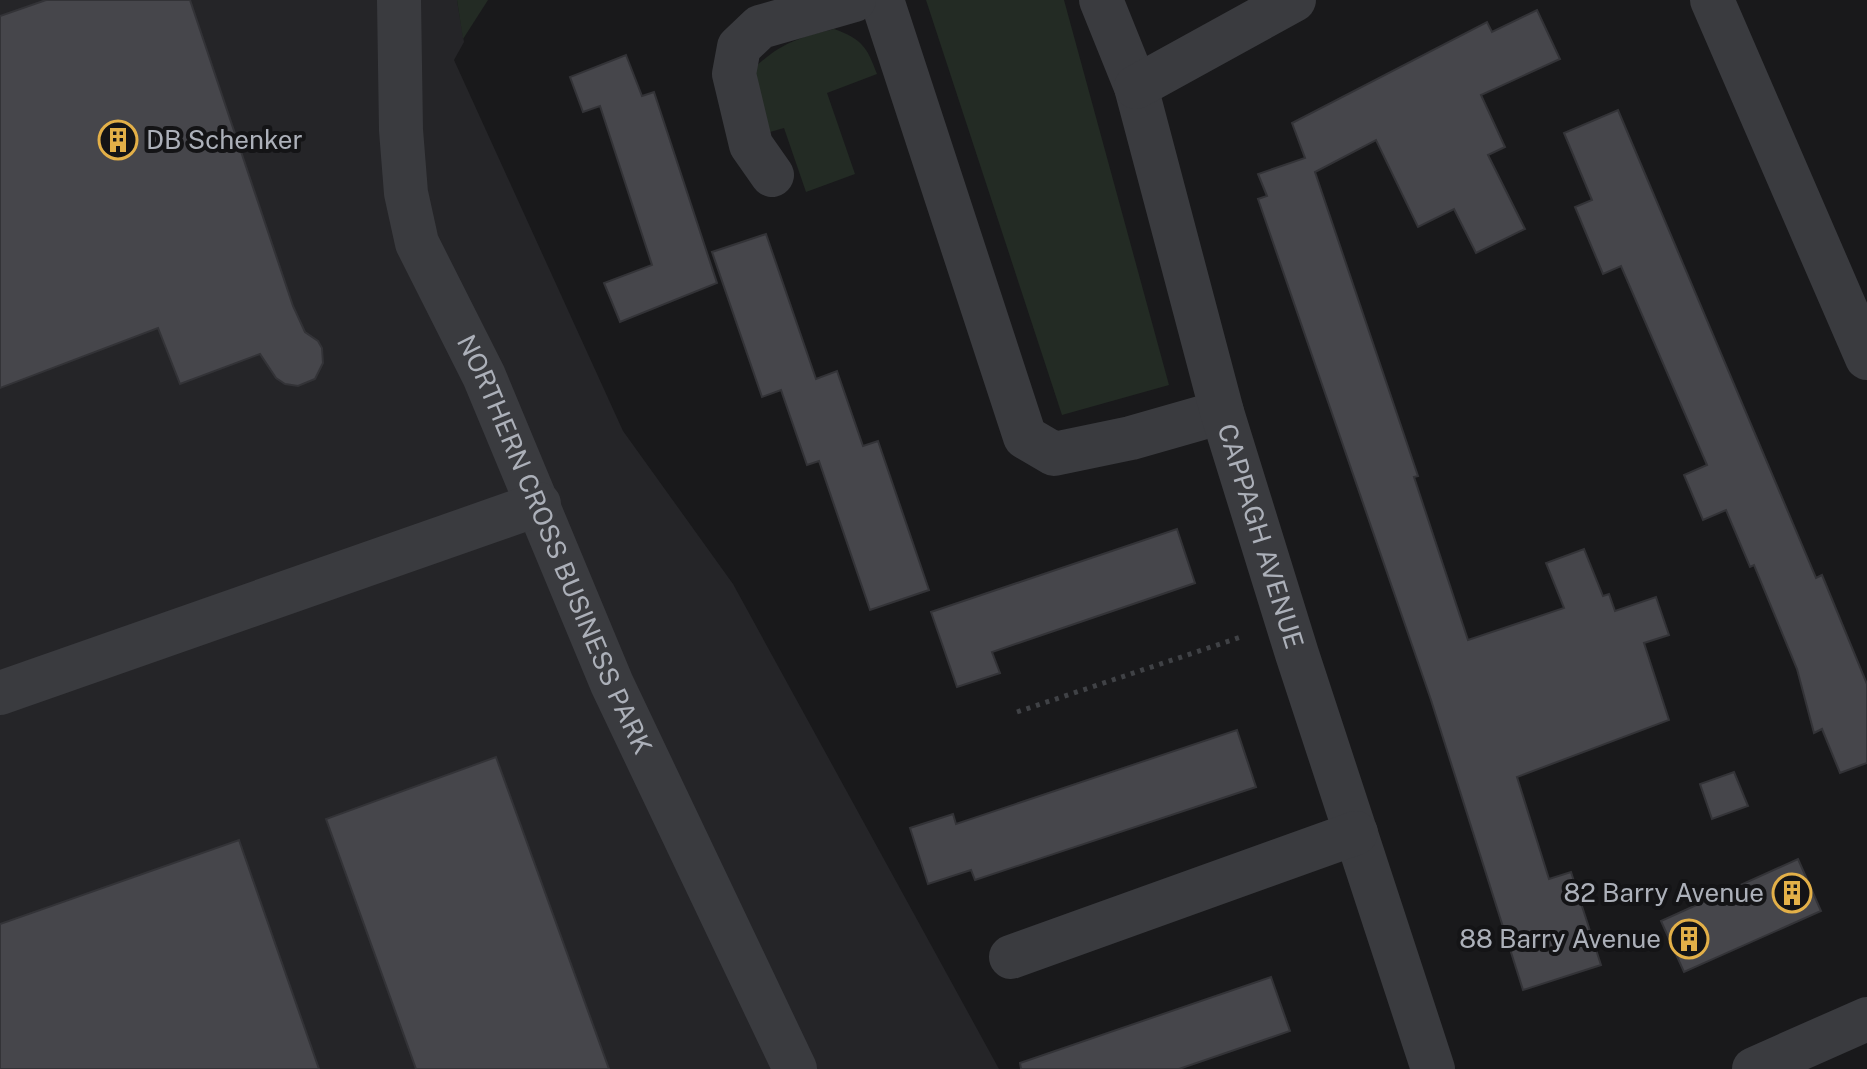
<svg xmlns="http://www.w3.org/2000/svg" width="1867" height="1069" viewBox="0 0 1867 1069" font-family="'Public Sans',sans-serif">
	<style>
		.built { fill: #252528 }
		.green { fill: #232b24 }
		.building { fill: #46464b; stroke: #333337; stroke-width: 2 }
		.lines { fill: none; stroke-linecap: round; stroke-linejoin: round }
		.path { stroke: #404246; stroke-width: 5; stroke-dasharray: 4 6; stroke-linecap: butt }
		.minor { stroke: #3a3b3f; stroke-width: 44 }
		.labels { text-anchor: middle; stroke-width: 8; stroke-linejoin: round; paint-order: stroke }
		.poi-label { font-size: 26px; fill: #acb0b9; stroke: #141416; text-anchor: end }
		.street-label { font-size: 26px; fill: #acb0b9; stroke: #141416 }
	</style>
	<rect width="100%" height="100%" fill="#19191b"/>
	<polygon class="built" points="0,0 457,0 464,42 454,60 623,431 733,584 999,1069 0,1069"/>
	<g class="green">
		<polygon points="457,0 488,0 463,39"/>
		<polygon points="926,0 1064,0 1169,385 1062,415"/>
		<path d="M 834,29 C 862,39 867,47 877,74 L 827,93 L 855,174 L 806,192 L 784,128 L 770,132 L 749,73 C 777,45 796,38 834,29 Z"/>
	</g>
	<g class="building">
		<polygon points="46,0 190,0 293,306 305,332 318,341 322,348 323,363 315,379 298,386 285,384 276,378 260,354 180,384 158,328 0,388 0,16"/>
		<polygon points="1537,10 1560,59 1481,95 1505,147 1488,155 1525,229 1476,253 1454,209 1418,227 1376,140 1315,172 1418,476 1414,477 1468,640 1564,608 1546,563 1584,549 1603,596 1609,594 1615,611 1656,597 1669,635 1644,643 1669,720 1517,777 1549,879 1571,872 1601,965 1523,990 1431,700 1258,199 1267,196 1258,174 1305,158 1292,123 1487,22 1492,32"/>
		<polygon points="626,55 642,96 654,92 717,283 620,322 604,283 652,265 600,106 583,112 570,77"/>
		<polygon points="1618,110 1816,578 1822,575 1867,684 1867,763 1840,773 1822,729 1814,733 1797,669 1754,565 1750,567 1726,510 1703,520 1684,475 1707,465 1621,266 1603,274 1575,207 1592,200 1564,133"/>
		<polygon points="766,234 816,379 837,371 863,446 878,441 929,590 870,610 819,461 807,465 781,390 762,397 712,252"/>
		<polygon points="1177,529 1195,583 992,652 1000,673 957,687 931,612"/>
		<polygon points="1237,730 1256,787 975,880 971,870 928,884 910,828 953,814 956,824"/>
		<polygon points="496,757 609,1069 416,1069 326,819"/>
		<polygon points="1734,772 1748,806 1712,819 1700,784"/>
		<polygon points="239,840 319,1069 0,1069 0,924"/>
		<polygon points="1798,859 1821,911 1684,972 1661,921"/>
		<polygon points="1271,977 1290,1031 1179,1069 1021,1069 1020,1063"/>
	</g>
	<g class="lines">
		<polyline class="path" points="1017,712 1244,636"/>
		<g class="minor">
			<path id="s1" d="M 399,0 L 401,130 L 406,193 L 417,243 L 484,376 L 612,684 L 795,1069"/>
			<polyline points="882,0 1025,437 1054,454 1131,438 1222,412"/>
			<path id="s2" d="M 1101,0 L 1136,87 L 1222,412 L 1297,654 L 1433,1069"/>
			<polyline points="1712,0 1867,358"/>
			<polyline points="1136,87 1294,0"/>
			<polyline points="772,175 751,145 734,74 739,47 760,27 854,0"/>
			<polyline points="0,693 539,504"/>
			<polyline points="1011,957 1356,833"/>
			<polyline points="1754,1069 1867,1019"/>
		</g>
	</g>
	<defs>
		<g id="building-ring" transform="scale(2)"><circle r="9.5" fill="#141416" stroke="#e3b048" stroke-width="1.5"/><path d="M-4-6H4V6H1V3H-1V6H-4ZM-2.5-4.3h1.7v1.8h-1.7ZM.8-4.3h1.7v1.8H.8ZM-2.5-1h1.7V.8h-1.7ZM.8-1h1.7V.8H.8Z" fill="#e3b048"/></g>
	</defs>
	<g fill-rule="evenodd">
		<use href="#building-ring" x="118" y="140"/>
		<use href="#building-ring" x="1792" y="893"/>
		<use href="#building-ring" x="1689" y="939"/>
	</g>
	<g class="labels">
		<g class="poi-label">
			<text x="146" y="149" text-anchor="start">DB Schenker</text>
			<text x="1764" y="902">82 Barry Avenue</text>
			<text x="1661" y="948">88 Barry Avenue</text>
		</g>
		<g class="street-label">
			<text dy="9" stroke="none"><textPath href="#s2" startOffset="560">CAPPAGH AVENUE</textPath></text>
			<text dy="9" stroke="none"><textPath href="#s1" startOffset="576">NORTHERN CROSS BUSINESS PARK</textPath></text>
		</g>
	</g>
</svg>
